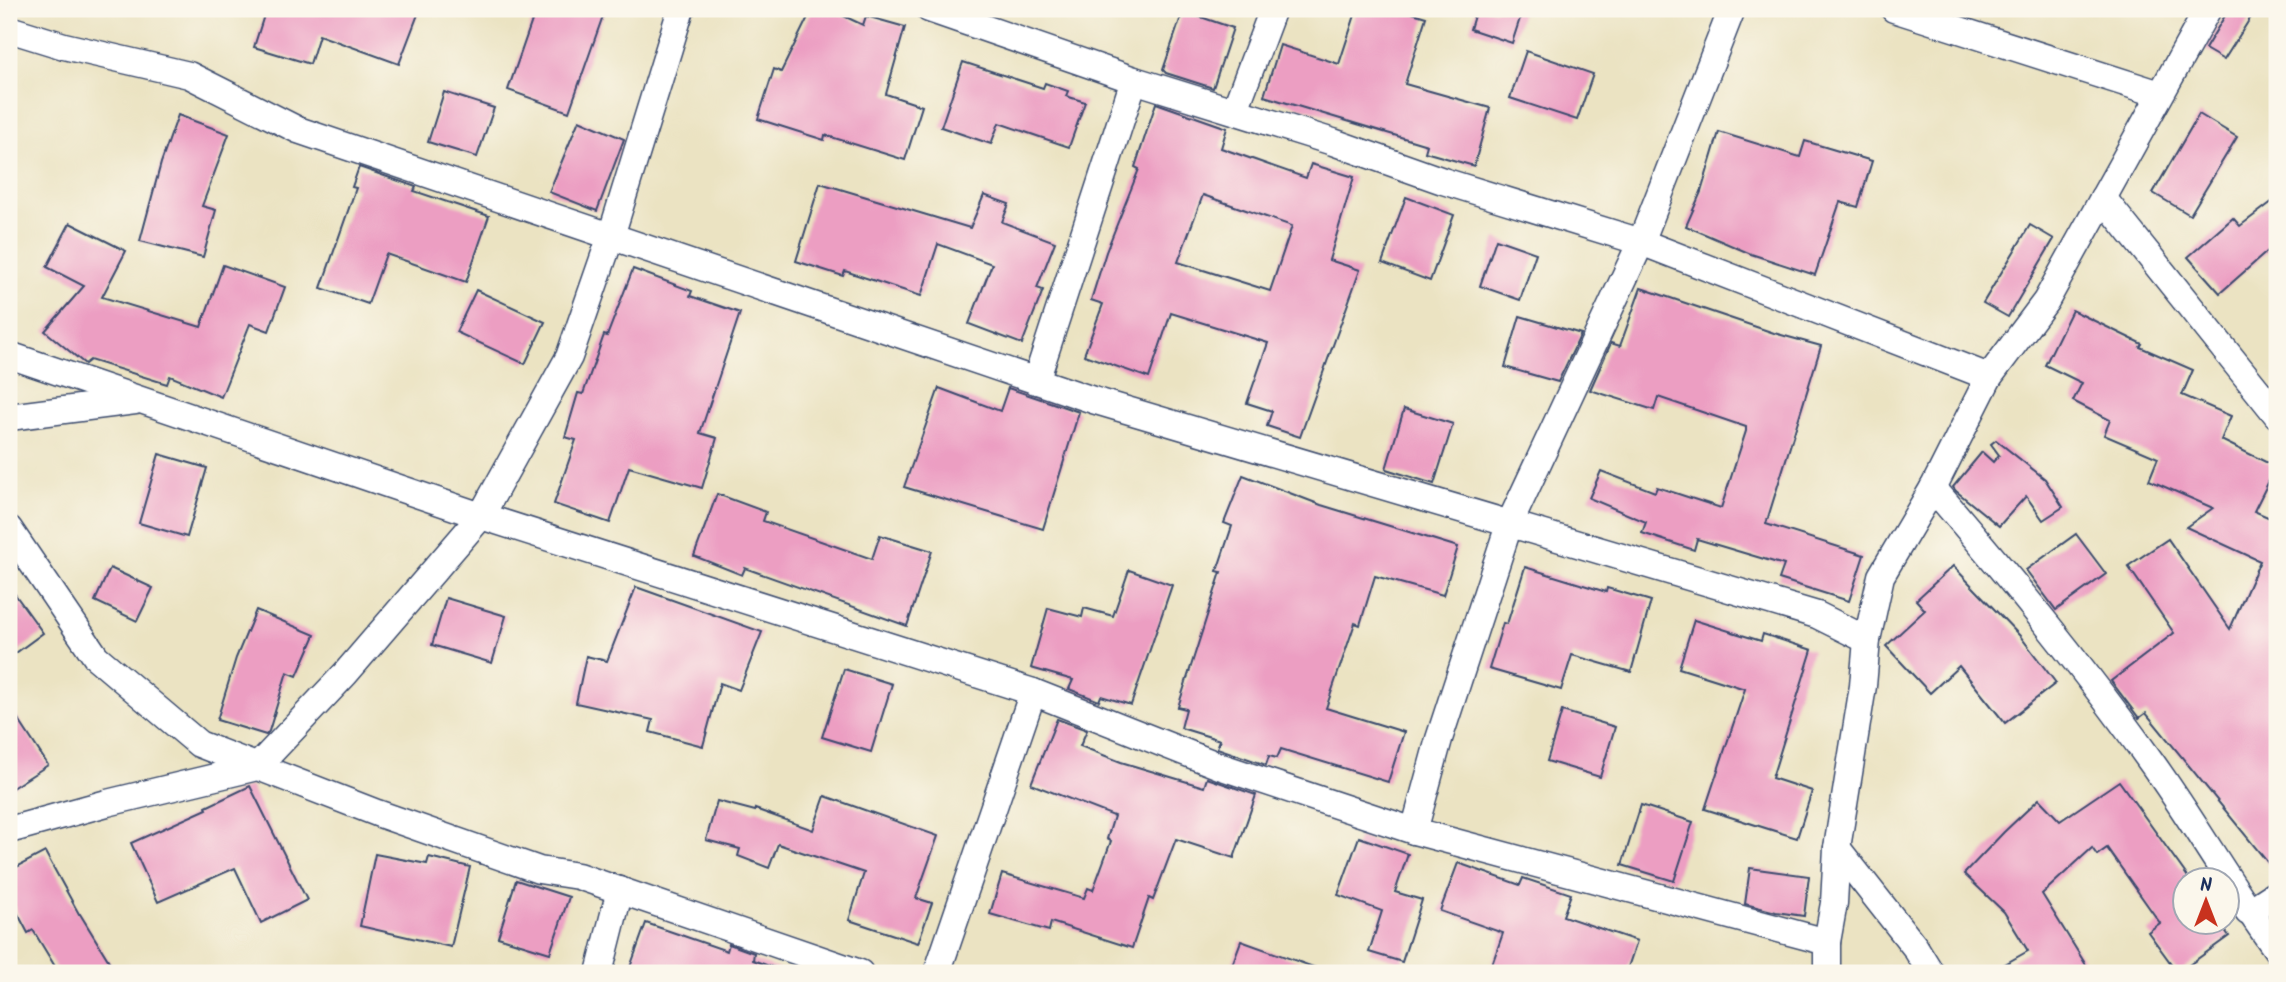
<svg xmlns="http://www.w3.org/2000/svg" width="2286" height="982" viewBox="0 0 2286 982" font-family="Kalam,sans-serif">
	<style>
		.building { fill: #ec9ec2; fill-rule: evenodd }
		.lines { fill: none; stroke-linecap: round; stroke-linejoin: round }
		.street-casing { stroke: #3a4a6d; stroke-width: 29 }
		.street { stroke: #fff; stroke-width: 26 }
	</style>
	<rect width="100%" height="100%" fill="#fbf7ec"/>
	<filter id="ink" filterUnits="userSpaceOnUse"><feTurbulence type="fractalNoise" baseFrequency=".0143" numOctaves="2"/><feDisplacementMap in="SourceGraphic" scale="14" xChannelSelector="R" yChannelSelector="G"/><feConvolveMatrix kernelMatrix="1 2 1 2 8 2 1 2 1" color-interpolation-filters="sRGB"/></filter>
	<filter id="wash" filterUnits="userSpaceOnUse"><feTurbulence type="fractalNoise" baseFrequency=".00686" numOctaves="4" result="noise"/><feDisplacementMap in="SourceGraphic" scale="28" xChannelSelector="R" yChannelSelector="G"/><feGaussianBlur stdDeviation="1.57" result="paint"/><feColorMatrix in="noise" values="0 0 0 0 0 0 0 0 0 0 0 0 0 0 0 0 0 1.4 0 .05"/><feComposite in="paint" operator="in"/></filter>
	<g filter="url(#wash)">
		<rect width="100%" height="100%" fill="#ebe3c2"/>
		<g id="blocks">
			<g class="building">
				<polygon points="266,9 420,9 399,64 319,35 310,64 254,47"/>
				<polygon points="536,9 592,9 604,13 569,112 508,90"/>
				<polygon points="812,9 829,9 863,25 866,16 905,27 886,94 922,106 905,160 825,135 824,140 758,119 774,69 781,72"/>
				<polygon points="1357,9 1399,9 1426,17 1405,84 1490,108 1474,166 1425,152 1427,145 1264,96 1280,45 1339,64"/>
				<polygon points="1476,9 1523,9 1512,43 1470,29"/>
				<polygon points="2229,9 2256,9 2224,60 2205,49"/>
				<polygon points="1183,11 1233,28 1213,88 1166,73 1163,70"/>
				<polygon points="1526,51 1593,74 1577,120 1510,98"/>
				<polygon points="963,62 1043,88 1045,83 1068,91 1066,96 1085,102 1069,147 999,123 991,144 941,127"/>
				<polygon points="444,92 494,108 477,157 428,142"/>
				<path d="M 1156,103 L 1227,128 L 1221,148 L 1306,178 L 1311,164 L 1354,177 L 1329,260 L 1360,270 L 1300,437 L 1267,426 L 1272,411 L 1247,403 L 1268,343 L 1171,313 L 1149,378 L 1084,355 L 1103,304 L 1091,300 L 1106,252 L 1139,169 L 1135,167 ZM 1203,195 L 1292,226 L 1270,291 L 1178,262 Z"/>
				<polygon points="2199,114 2237,137 2190,215 2153,193"/>
				<polygon points="178,115 229,134 202,206 216,210 203,257 140,241 161,163"/>
				<polygon points="579,120 624,139 597,211 549,192"/>
				<polygon points="1719,132 1800,157 1805,141 1872,161 1858,207 1840,202 1815,275 1751,254 1686,226 1701,192"/>
				<polygon points="359,167 416,187 414,191 489,216 466,282 386,254 368,304 321,288 356,188 352,187"/>
				<polygon points="820,183 970,228 984,195 1009,204 1002,222 1055,242 1037,288 1043,290 1022,344 969,324 992,264 938,244 921,296 845,271 843,276 796,261"/>
				<polygon points="1406,197 1454,215 1430,281 1382,263"/>
				<polygon points="2277,198 2277,243 2220,293 2188,257 2233,218 2240,226"/>
				<polygon points="70,223 126,251 102,297 201,327 223,265 285,287 269,331 250,324 221,397 170,376 167,384 90,360 85,364 45,331 84,286 47,267"/>
				<polygon points="2030,225 2054,239 2008,317 1983,303"/>
				<polygon points="1496,239 1536,253 1520,300 1480,286"/>
				<polygon points="633,269 692,291 690,296 740,313 700,433 717,438 702,488 629,467 610,523 554,504 576,440 565,437 578,393 583,394 604,335 607,336"/>
				<polygon points="1641,288 1774,333 1821,346 1766,524 1864,555 1849,601 1779,579 1784,565 1697,539 1694,550 1642,533 1646,522 1589,498 1601,471 1655,492 1657,487 1721,508 1746,431 1746,427 1658,397 1654,410 1590,390 1611,343 1620,346"/>
				<polygon points="476,290 545,322 525,364 456,332"/>
				<polygon points="2072,310 2142,344 2140,347 2193,370 2182,395 2231,416 2221,440 2276,467 2254,511 2277,521 2277,874 2146,713 2139,718 2111,681 2174,633 2128,566 2168,539 2230,629 2260,561 2186,527 2213,508 2149,480 2158,458 2104,435 2110,420 2073,401 2082,383 2045,365"/>
				<polygon points="1520,316 1581,334 1558,382 1505,367"/>
				<polygon points="939,388 1000,411 1008,388 1079,412 1043,529 904,487"/>
				<polygon points="1404,409 1453,424 1434,484 1386,469"/>
				<polygon points="1996,440 2045,479 2063,507 2043,520 2026,496 1999,526 1956,491 1953,487 1982,452 1993,462 1999,455 1991,444"/>
				<polygon points="159,454 207,468 187,537 139,523"/>
				<polygon points="1243,475 1321,505 1458,547 1443,595 1375,576 1360,625 1355,623 1326,708 1404,732 1388,782 1281,749 1277,758 1269,756 1266,765 1217,748 1220,740 1181,728 1186,709 1178,707 1221,572 1217,571 1232,526 1224,523"/>
				<polygon points="717,494 766,512 763,521 872,559 880,535 932,551 907,626 745,568 742,575 694,556"/>
				<polygon points="2076,534 2106,574 2056,610 2026,570"/>
				<polygon points="1953,566 2020,636 2056,683 2005,723 1959,666 1930,693 1886,646 1925,610 1916,600"/>
				<polygon points="1525,567 1606,592 1607,588 1651,601 1631,672 1572,655 1561,690 1489,669 1503,623 1507,624"/>
				<polygon points="110,568 153,588 137,621 95,601"/>
				<polygon points="1129,570 1172,585 1131,705 1101,696 1099,701 1069,689 1073,680 1031,668 1048,608 1082,617 1084,608 1113,616"/>
				<polygon points="9,586 43,633 9,658"/>
				<polygon points="636,587 762,632 739,690 720,683 703,746 650,732 653,720 576,703 586,656 607,661"/>
				<polygon points="446,598 506,616 492,663 432,645"/>
				<polygon points="256,610 315,635 297,676 287,672 269,731 266,735 217,720 236,658"/>
				<polygon points="1694,620 1761,641 1763,634 1812,650 1772,778 1812,791 1797,838 1705,809 1745,689 1679,668"/>
				<polygon points="844,669 892,684 871,752 822,737"/>
				<polygon points="9,705 48,765 9,790"/>
				<polygon points="1562,711 1615,727 1600,777 1547,761"/>
				<polygon points="1057,719 1087,730 1080,746 1121,762 1204,787 1207,778 1256,795 1234,858 1176,839 1153,900 1149,898 1132,948 1051,922 1049,931 990,914 1002,874 1084,898 1088,888 1093,890 1111,841 1107,839 1114,816 1031,784"/>
				<polygon points="2119,781 2190,880 2185,880 2185,922 2219,922 2229,936 2178,973 2148,932 2160,923 2107,848 2097,855 2092,848 2042,894 2091,973 1989,973 2028,951 2004,912 1964,874 2004,832 2039,799 2060,821"/>
				<polygon points="250,786 307,900 261,923 235,868 158,902 131,843 207,809 206,807"/>
				<polygon points="825,796 938,836 916,898 932,903 918,943 849,920 864,873 778,844 769,868 738,856 740,849 706,840 717,801 755,811 755,809 813,830"/>
				<polygon points="1641,805 1693,822 1674,881 1622,865"/>
				<polygon points="1359,837 1408,854 1395,892 1422,900 1402,962 1369,952 1382,911 1338,895"/>
				<polygon points="45,852 79,914 80,914 110,963 93,973 59,973 33,930 28,933 9,897 9,871"/>
				<polygon points="375,854 427,864 429,857 470,867 451,947 360,926"/>
				<polygon points="1458,863 1520,885 1523,878 1571,894 1563,916 1637,941 1626,973 1489,973 1503,933 1440,911"/>
				<polygon points="1750,868 1809,876 1804,916 1776,912 1745,904"/>
				<polygon points="516,880 569,897 550,953 498,937"/>
				<polygon points="646,923 727,951 729,944 754,953 753,960 780,970 779,973 628,973"/>
				<polygon points="1241,941 1322,970 1321,973 1229,973"/>
			</g>
		</g>
	</g>
	<g filter="url(#ink)">
		<use href="#blocks" fill-opacity="0" stroke="#3a4a6d" stroke-width="2"/>
		<g class="lines">
			<g class="street-casing">
				<g id="street">
					<polyline points="929,9 1134,80 1333,142 1443,181 1641,242 1989,377"/>
					<polyline points="1894,9 2160,94"/>
					<polyline points="9,29 64,46 189,75 298,130 1093,400 1817,615 1867,640"/>
					<polyline points="1235,110 1273,9"/>
					<polyline points="2103,198 2277,415"/>
					<polyline points="9,355 481,516 1033,692 1222,767 1414,831 1827,942"/>
					<polyline points="1036,381 1134,80"/>
					<polyline points="9,417 135,401"/>
					<path d="M 1933,488 C 2008,575 2082,665 2149,759 C 2194,821 2231,888 2277,950"/>
					<polyline points="9,529 96,657 199,744 377,813 539,870 578,876 860,973"/>
					<polyline points="9,830 107,803 257,767 345,674 481,516 569,357 611,236 681,9"/>
					<polyline points="1414,831 1439,739 1509,525 1641,242 1732,9"/>
					<polyline points="1837,848 1915,947 1931,973"/>
					<polyline points="2248,912 2277,893"/>
					<polyline points="599,973 620,890"/>
					<polyline points="937,973 1033,692"/>
					<polyline points="1827,973 1827,942 1834,903 1837,848 1863,686 1867,640 1881,576 1933,488 1989,377 2046,301 2208,9"/>
				</g>
			</g>
			<use href="#street" class="street"/>
		</g>
	</g>
	<rect width="2286" height="982" fill="none" stroke="#fbf7ec" stroke-width="35"/>
	<g transform="translate(2206 901)"><circle r="33" fill="#fbf7ec" stroke="#a1a7b3" stroke-width="2"/>
	<path d="M0-5L12 26L0 18L-12 26Z" fill="#c8321e"/>
	<text y="-10" font-size="19" font-weight="bold" text-anchor="middle" fill="#1b2f5e">N</text>
	</g>
</svg>
